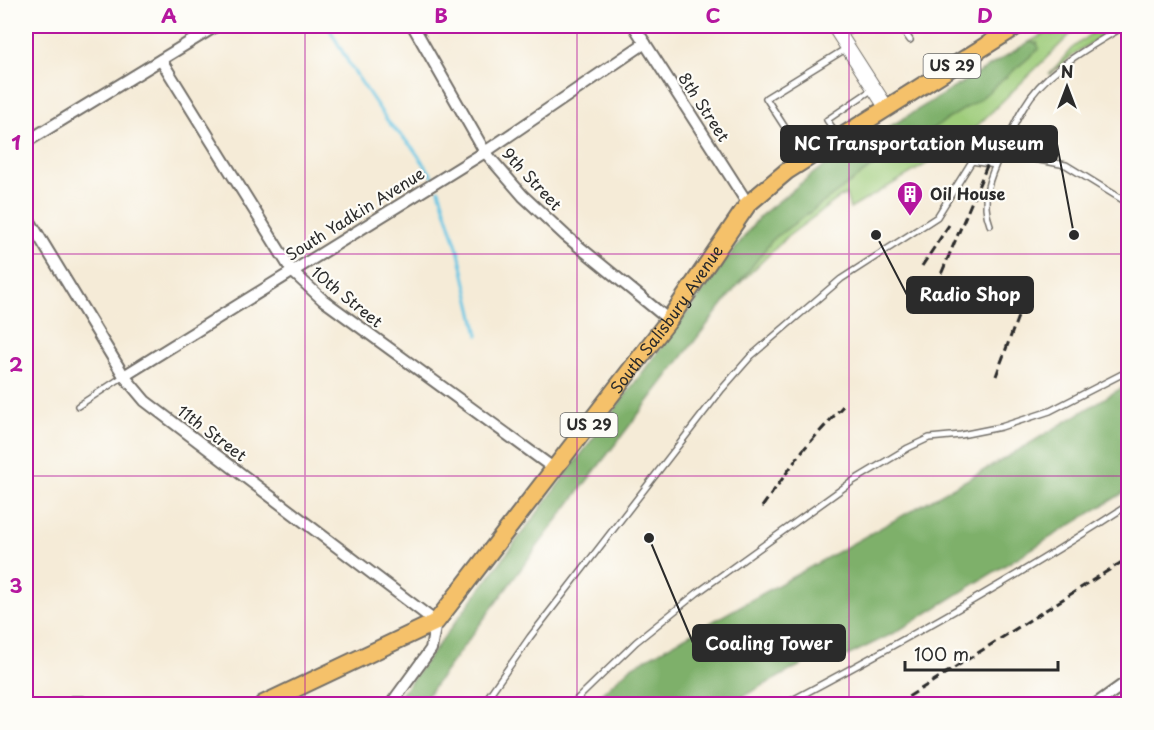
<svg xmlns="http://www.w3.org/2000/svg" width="1154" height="730" viewBox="0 0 1154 730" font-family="'Playpen Sans',sans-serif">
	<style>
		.green { fill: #9ecc7a; stroke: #647c52; stroke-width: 1.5 }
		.forest { fill: #7eb06a; stroke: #546e4a; stroke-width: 1.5 }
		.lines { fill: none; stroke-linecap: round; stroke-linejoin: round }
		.stream { stroke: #65c5e4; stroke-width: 3 }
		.service-casing { stroke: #726e67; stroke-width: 8 }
		.minor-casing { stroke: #726e67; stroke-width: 14 }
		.tertiary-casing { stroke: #726e67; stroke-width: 16 }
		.primary-casing { stroke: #726e67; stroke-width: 20 }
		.service { stroke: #fff; stroke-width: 5 }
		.minor { stroke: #fff; stroke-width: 10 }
		.tertiary { stroke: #fff; stroke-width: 14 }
		.primary { stroke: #f5c16b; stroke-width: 16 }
		.rail { stroke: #2b2b2b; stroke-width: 3; stroke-dasharray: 9 4.5; stroke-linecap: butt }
		.grid { fill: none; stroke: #b5179e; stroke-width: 1.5; stroke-opacity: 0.55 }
		.labels { text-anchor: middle; stroke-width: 4.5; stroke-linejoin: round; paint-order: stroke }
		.shield { fill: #fdfcf7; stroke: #6a6a68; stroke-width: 1.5 }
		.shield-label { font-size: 15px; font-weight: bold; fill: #2b2b2b }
		.street-label { font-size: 16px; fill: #2b2b2b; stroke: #fdfcf7 }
		.poi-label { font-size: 16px; font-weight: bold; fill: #2b2b2b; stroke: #fdfcf7; text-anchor: start }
		.leader { fill: none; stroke: #2b2b2b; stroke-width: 2 }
		.callout-dot { fill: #2b2b2b; stroke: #fdfcf7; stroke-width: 2 }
		.callout { fill: #2b2b2b; stroke: #2b2b2b; stroke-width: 2 }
		.callout-label { font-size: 18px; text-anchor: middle; font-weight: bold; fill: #fff }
		.neatline { fill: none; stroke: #b5179e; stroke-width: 2 }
		.grid-label { font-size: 20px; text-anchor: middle; font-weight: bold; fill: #b5179e }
	</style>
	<rect width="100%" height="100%" fill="#fdfcf7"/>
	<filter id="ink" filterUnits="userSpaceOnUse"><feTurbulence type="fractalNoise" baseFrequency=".0167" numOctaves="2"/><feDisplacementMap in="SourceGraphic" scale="12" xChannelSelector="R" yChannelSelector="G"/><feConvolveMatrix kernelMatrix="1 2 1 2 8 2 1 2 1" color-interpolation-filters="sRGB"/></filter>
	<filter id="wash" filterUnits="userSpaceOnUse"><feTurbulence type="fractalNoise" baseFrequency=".008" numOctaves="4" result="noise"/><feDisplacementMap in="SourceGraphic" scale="24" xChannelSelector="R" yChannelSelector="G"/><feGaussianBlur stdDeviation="1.35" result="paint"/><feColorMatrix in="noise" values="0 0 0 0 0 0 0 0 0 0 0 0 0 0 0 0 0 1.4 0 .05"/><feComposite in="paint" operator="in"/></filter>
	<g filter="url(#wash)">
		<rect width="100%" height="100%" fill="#f5ebd7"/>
		<g class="green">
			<polygon points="1061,26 1079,26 970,133 940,156 850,209 846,194 839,198 787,237 733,290 773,239 880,161 921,137 1037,43 1029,42 1050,31 1052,34"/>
			<polygon points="1101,26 1118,26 1078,51 1049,75 1071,49"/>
		</g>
		<g class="forest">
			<polygon points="1029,42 1037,43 1039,49 979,100 880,161 773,239 557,520 421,704 394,704 759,217 815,172"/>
			<polygon points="1128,384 1128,490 896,632 847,656 810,660 729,704 590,704 631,667 997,463"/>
		</g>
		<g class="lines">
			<g class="stream">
				<polyline points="328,26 351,67 389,123 412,147 434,178"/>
				<polyline points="439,190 459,253 478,335"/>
			</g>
		</g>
	</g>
	<g filter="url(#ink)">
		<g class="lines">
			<g class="service-casing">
				<g id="service">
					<polyline points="900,26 910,40"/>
					<path d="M 1124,26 C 1089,48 1046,69 1024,107 C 1015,121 1009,138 1001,153 L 1066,165 L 1128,203"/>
					<polyline points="842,35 857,26"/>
					<polyline points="838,136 827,120 873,89"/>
					<polyline points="804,157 766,98 847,48"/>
					<path d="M 990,225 C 980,200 990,176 1001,153"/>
					<polyline points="78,406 124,376"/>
					<polyline points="66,704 72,699 83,699 87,704"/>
					<polyline points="483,704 530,637 722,389 751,356 841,279 937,217 972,161 995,165"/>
					<polyline points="572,704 636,642 697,593 853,481 908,448 929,438 961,435 1001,427 1050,411 1128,371"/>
					<path d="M 785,704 C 902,642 1017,578 1128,505"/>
				</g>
			</g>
			<g class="minor-casing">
				<g id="minor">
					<polyline points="413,26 485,152 523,196 566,236 669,320"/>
					<polyline points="634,26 748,204"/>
					<polyline points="161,60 292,271 323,300 556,470"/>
					<polyline points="26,142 216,26"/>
					<polyline points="26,215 124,376 145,401 436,622 431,649 391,704"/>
					<polyline points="124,376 485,152 645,43"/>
					<polyline points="1096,704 1128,681"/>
				</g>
			</g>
			<g class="tertiary-casing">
				<polyline id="tertiary" points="834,26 886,107"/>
			</g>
			<g class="primary-casing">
				<g id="primary">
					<path id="s1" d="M 263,704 L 436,622 L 669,320 L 748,204 L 787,171 L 1017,26"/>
				</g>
			</g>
			<use href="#service" class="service"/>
			<use href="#minor" class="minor"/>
			<use href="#tertiary" class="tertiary"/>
			<use href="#primary" class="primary"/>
			<g class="rail">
				<polyline points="922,266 949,225"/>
				<polyline points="931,298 989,161"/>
				<polyline points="996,376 1023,303"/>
				<polyline points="762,507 803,450 843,406"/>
				<polyline points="897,704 1128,558"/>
			</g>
		</g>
	</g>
	<path class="grid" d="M 305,26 L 305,704M 577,26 L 577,704M 849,26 L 849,704M 26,254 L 1128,254M 26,476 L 1128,476"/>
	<defs>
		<g id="building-pin" transform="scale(1.35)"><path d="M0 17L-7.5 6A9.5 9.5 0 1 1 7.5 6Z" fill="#b5179e" stroke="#fdfcf7"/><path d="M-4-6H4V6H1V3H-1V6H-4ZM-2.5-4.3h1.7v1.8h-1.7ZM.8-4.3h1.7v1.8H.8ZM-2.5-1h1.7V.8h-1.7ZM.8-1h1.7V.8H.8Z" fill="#fff"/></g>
	</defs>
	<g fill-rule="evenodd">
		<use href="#building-pin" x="910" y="194"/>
	</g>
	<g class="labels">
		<g class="shield">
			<rect x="923.5" y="54" width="57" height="24" rx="4.5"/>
			<rect x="560.5" y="413" width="57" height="24" rx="4.5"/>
		</g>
		<g class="shield-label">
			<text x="952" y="71">US 29</text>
			<text x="589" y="430">US 29</text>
		</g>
		<g class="street-label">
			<text transform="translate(704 107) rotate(57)" y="6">8th Street</text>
			<text transform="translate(532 179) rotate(47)" y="6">9th Street</text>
			<text transform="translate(355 214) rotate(-32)" y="6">South Yadkin Avenue</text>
			<text transform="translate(347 297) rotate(39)" y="6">10th Street</text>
			<text dy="6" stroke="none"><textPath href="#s1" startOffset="572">South Salisbury Avenue</textPath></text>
			<text transform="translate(212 433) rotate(37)" y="6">11th Street</text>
		</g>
		<g class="poi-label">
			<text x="930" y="200">Oil House</text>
		</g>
	</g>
	<path class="leader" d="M1074 235L1057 144M876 235L907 295M649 538L693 643"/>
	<g class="callout-dot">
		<circle cx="1074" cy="235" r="6"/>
		<circle cx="876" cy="235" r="6"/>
		<circle cx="649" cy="538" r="6"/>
	</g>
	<g class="callout">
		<rect x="781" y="126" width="276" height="36" rx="6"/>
		<rect x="907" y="277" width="126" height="36" rx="6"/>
		<rect x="693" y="625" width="152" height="36" rx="6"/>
	</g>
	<g class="callout-label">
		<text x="919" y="150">NC Transportation Museum</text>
		<text x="970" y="301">Radio Shop</text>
		<text x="769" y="650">Coaling Tower</text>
	</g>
	<rect width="1154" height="730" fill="none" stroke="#fdfcf7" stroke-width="66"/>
	<g transform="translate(1067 87)" stroke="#fdfcf7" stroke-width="4.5" paint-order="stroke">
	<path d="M0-4.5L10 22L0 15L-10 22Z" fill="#2b2b2b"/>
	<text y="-9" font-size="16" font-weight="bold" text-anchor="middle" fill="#2b2b2b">N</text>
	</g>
	<path d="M905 661v9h153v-9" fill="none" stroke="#2b2b2b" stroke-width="3"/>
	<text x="914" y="661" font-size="18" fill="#2b2b2b" stroke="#fdfcf7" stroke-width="4.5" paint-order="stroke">100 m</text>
	<rect x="33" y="33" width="1088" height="664" class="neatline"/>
	<g class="grid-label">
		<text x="169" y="23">A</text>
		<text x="441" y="23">B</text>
		<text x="713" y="23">C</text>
		<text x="985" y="23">D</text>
		<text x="16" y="150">1</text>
		<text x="16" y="372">2</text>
		<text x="16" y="593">3</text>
	</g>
</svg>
